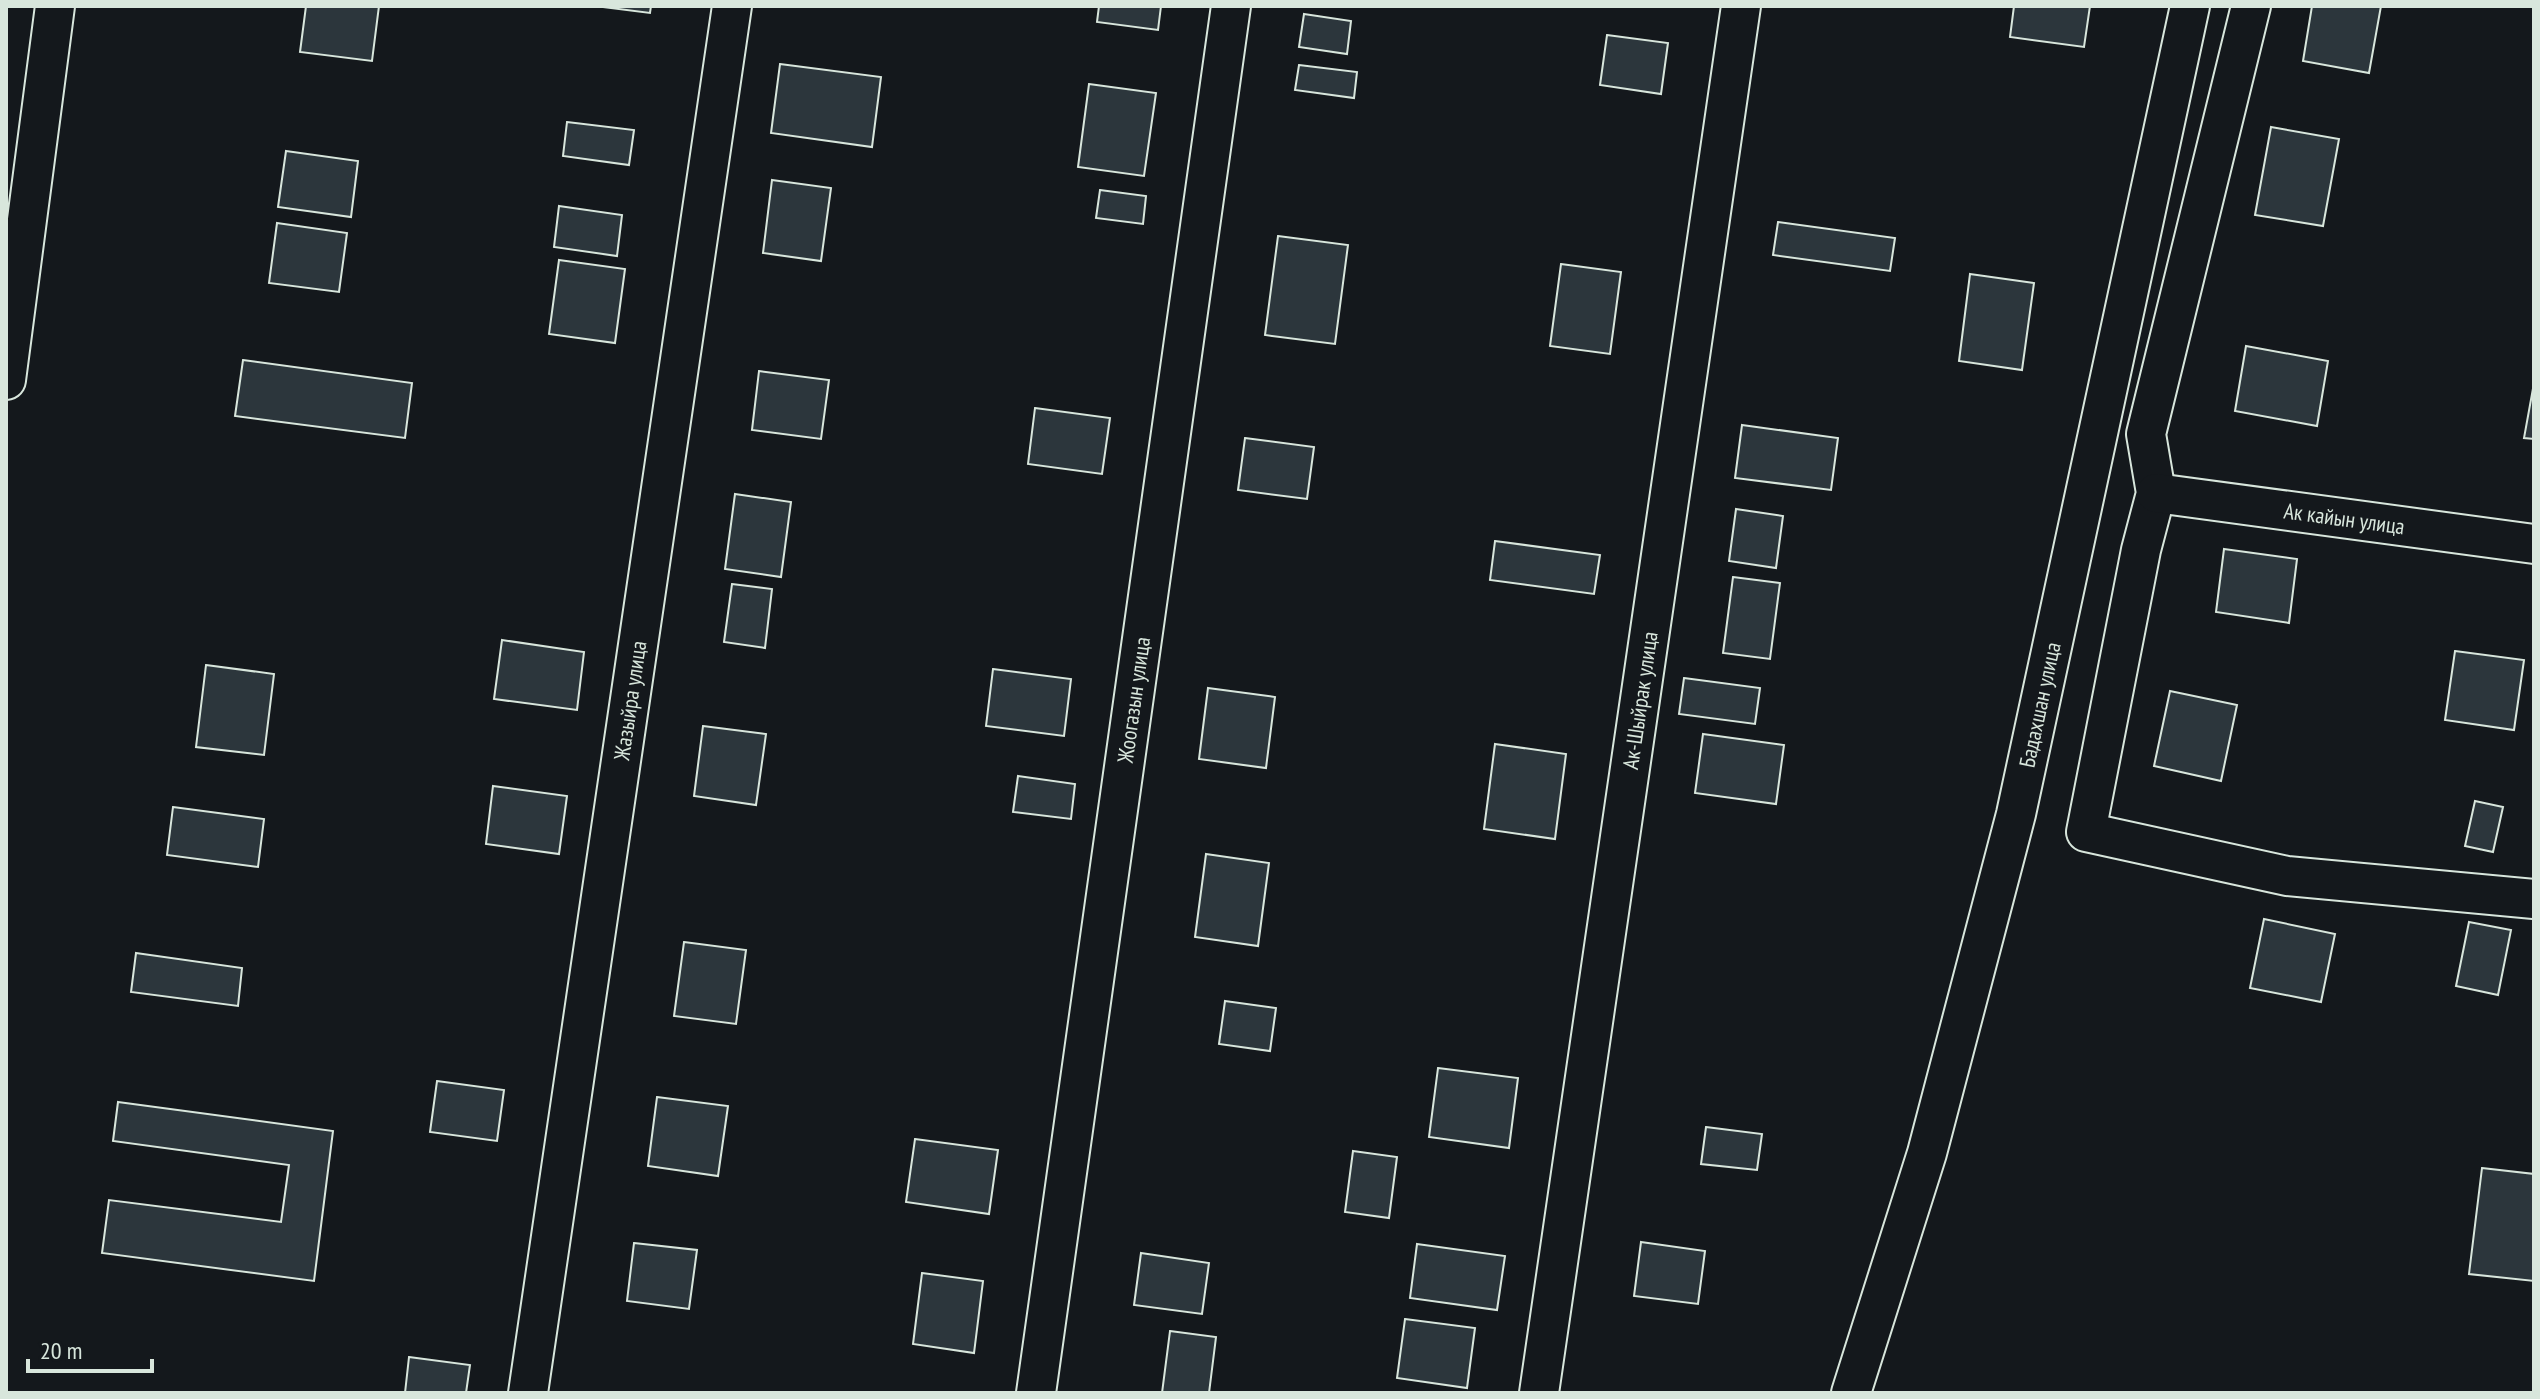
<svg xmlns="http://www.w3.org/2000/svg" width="2540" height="1399" viewBox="0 0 2540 1399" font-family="'PT Sans Narrow',sans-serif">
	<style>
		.building { fill: #2c363c; stroke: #d8e6dc; stroke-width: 2 }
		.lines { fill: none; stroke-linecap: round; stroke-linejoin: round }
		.minor-casing { stroke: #d8e6dc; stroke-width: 42 }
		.minor { stroke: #14181c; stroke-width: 38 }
		.labels { text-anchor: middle; stroke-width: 6; stroke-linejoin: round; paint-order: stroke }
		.street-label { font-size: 22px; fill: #d8e6dc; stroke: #14181c }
	</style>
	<rect width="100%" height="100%" fill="#14181c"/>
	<g class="building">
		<polygon points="306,6 379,6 372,61 300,52"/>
		<polygon points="595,6 651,6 650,13"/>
		<polygon points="1099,6 1161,6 1158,30 1097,22"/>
		<polygon points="2014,6 2090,6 2084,47 2010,37"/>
		<polygon points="2312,6 2381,6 2369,73 2303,61"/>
		<polygon points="1304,14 1351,21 1347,54 1299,47"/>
		<polygon points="1607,35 1668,43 1661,94 1600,85"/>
		<polygon points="780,64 881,77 872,147 771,133"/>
		<polygon points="1299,65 1357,72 1354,98 1295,90"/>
		<polygon points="1089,84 1156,93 1144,176 1078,167"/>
		<polygon points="567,122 634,130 629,165 563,156"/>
		<polygon points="2271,127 2339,139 2323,226 2255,215"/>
		<polygon points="286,151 358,161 351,217 278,207"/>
		<polygon points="772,180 831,188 821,261 763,253"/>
		<polygon points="1100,190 1146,196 1143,224 1096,218"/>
		<polygon points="559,206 622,215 617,256 554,247"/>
		<polygon points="1778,222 1895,238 1890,271 1773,255"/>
		<polygon points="277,223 347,233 339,292 269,283"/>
		<polygon points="1278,236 1348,245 1335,344 1265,335"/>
		<polygon points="559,260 625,269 615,343 549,334"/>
		<polygon points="1561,264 1621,272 1610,354 1550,346"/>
		<polygon points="1970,274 2034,283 2022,370 1959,361"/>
		<polygon points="2246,346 2328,361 2317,426 2235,411"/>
		<polygon points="243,360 412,383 405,438 235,416"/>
		<polygon points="759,371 829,380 821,439 752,430"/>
		<polygon points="2534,383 2534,439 2524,438"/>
		<polygon points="1035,408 1110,418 1102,474 1028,464"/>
		<polygon points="1742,425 1838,438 1831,490 1735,478"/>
		<polygon points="1245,438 1314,447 1307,499 1238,490"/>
		<polygon points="735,494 791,502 781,577 725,569"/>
		<polygon points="1736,509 1783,516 1776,568 1729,561"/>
		<polygon points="1495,541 1600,555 1594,594 1490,580"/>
		<polygon points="2224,549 2297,559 2289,623 2216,612"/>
		<polygon points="1733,577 1780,583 1770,659 1723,653"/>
		<polygon points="732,584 772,589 765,648 724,642"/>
		<polygon points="502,640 584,652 577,710 494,699"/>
		<polygon points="2455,651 2524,660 2514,730 2445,720"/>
		<polygon points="206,665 274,674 264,755 196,747"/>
		<polygon points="993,669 1071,679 1064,736 986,726"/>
		<polygon points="1684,678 1760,688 1755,724 1679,714"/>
		<polygon points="1208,688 1275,697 1266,768 1199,759"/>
		<polygon points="2170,691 2237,705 2221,781 2154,766"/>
		<polygon points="703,726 766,734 756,805 694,796"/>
		<polygon points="1703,734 1784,745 1776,804 1695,793"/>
		<polygon points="1495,744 1566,754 1555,839 1484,829"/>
		<polygon points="1018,776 1075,784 1071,819 1013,812"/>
		<polygon points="493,786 567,796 559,854 486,844"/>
		<polygon points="2475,801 2503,807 2493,852 2465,846"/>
		<polygon points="173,807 264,819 258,867 167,855"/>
		<polygon points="1206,854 1269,863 1258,946 1195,937"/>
		<polygon points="2264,919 2335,934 2321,1002 2250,988"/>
		<polygon points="2469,922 2511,930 2498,995 2456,986"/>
		<polygon points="684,942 746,950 736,1024 674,1016"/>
		<polygon points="136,953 242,968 238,1006 131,992"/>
		<polygon points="1225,1001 1276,1008 1270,1051 1219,1044"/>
		<polygon points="1438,1068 1518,1078 1509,1148 1429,1137"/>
		<polygon points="437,1081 504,1090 497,1141 430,1132"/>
		<polygon points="657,1097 728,1106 718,1176 648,1166"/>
		<polygon points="118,1102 333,1131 314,1281 102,1253 109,1200 281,1222 289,1165 113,1141"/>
		<polygon points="1706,1127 1762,1134 1757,1170 1701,1164"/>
		<polygon points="915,1139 998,1150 989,1214 906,1202"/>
		<polygon points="1353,1151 1397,1157 1389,1218 1345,1212"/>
		<polygon points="2482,1168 2534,1174 2534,1281 2469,1274"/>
		<polygon points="1641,1242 1705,1251 1698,1304 1634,1296"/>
		<polygon points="634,1243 697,1250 689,1309 627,1301"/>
		<polygon points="1417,1244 1505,1256 1497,1310 1410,1298"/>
		<polygon points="1141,1253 1209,1263 1202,1314 1134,1305"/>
		<polygon points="922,1273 983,1281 974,1353 913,1344"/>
		<polygon points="1405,1319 1475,1328 1467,1388 1397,1378"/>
		<polygon points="1170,1331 1216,1337 1209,1393 1162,1393"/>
		<polygon points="409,1357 470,1365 466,1393 405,1393"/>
	</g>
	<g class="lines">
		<g class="minor-casing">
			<g id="minor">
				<polyline points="2251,6 2146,434 2156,493 2141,550 2086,832 2287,876 2534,899"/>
				<polyline points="6,380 55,6"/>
				<path id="s1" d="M 2156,493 L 2534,544"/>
				<path id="s2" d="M 528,1393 L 732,6"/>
				<path id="s3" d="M 1036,1393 L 1231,6"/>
				<path id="s4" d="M 1539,1393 L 1741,6"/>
				<path id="s5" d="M 1851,1393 L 1927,1153 L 2016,814 L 2190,6"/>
			</g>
		</g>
		<use href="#minor" class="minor"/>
	</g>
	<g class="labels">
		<g class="street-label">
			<text dy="8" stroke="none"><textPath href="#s1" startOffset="190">Ак кайын улица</textPath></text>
			<text dy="8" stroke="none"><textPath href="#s2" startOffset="700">Жазыйра улица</textPath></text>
			<text dy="8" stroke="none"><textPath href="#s3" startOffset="700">Жоогазын улица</textPath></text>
			<text dy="8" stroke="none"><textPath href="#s4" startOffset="700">Ак-Шыйрак улица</textPath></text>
			<text dy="8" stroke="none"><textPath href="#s5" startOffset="714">Бадахшан улица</textPath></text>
		</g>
	</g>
	<rect width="2540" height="1399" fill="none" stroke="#d8e6dc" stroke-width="16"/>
	<path d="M28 1359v12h124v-12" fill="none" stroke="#d8e6dc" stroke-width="4"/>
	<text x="40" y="1359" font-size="24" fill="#d8e6dc" stroke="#14181c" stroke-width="6" paint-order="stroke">20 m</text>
</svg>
